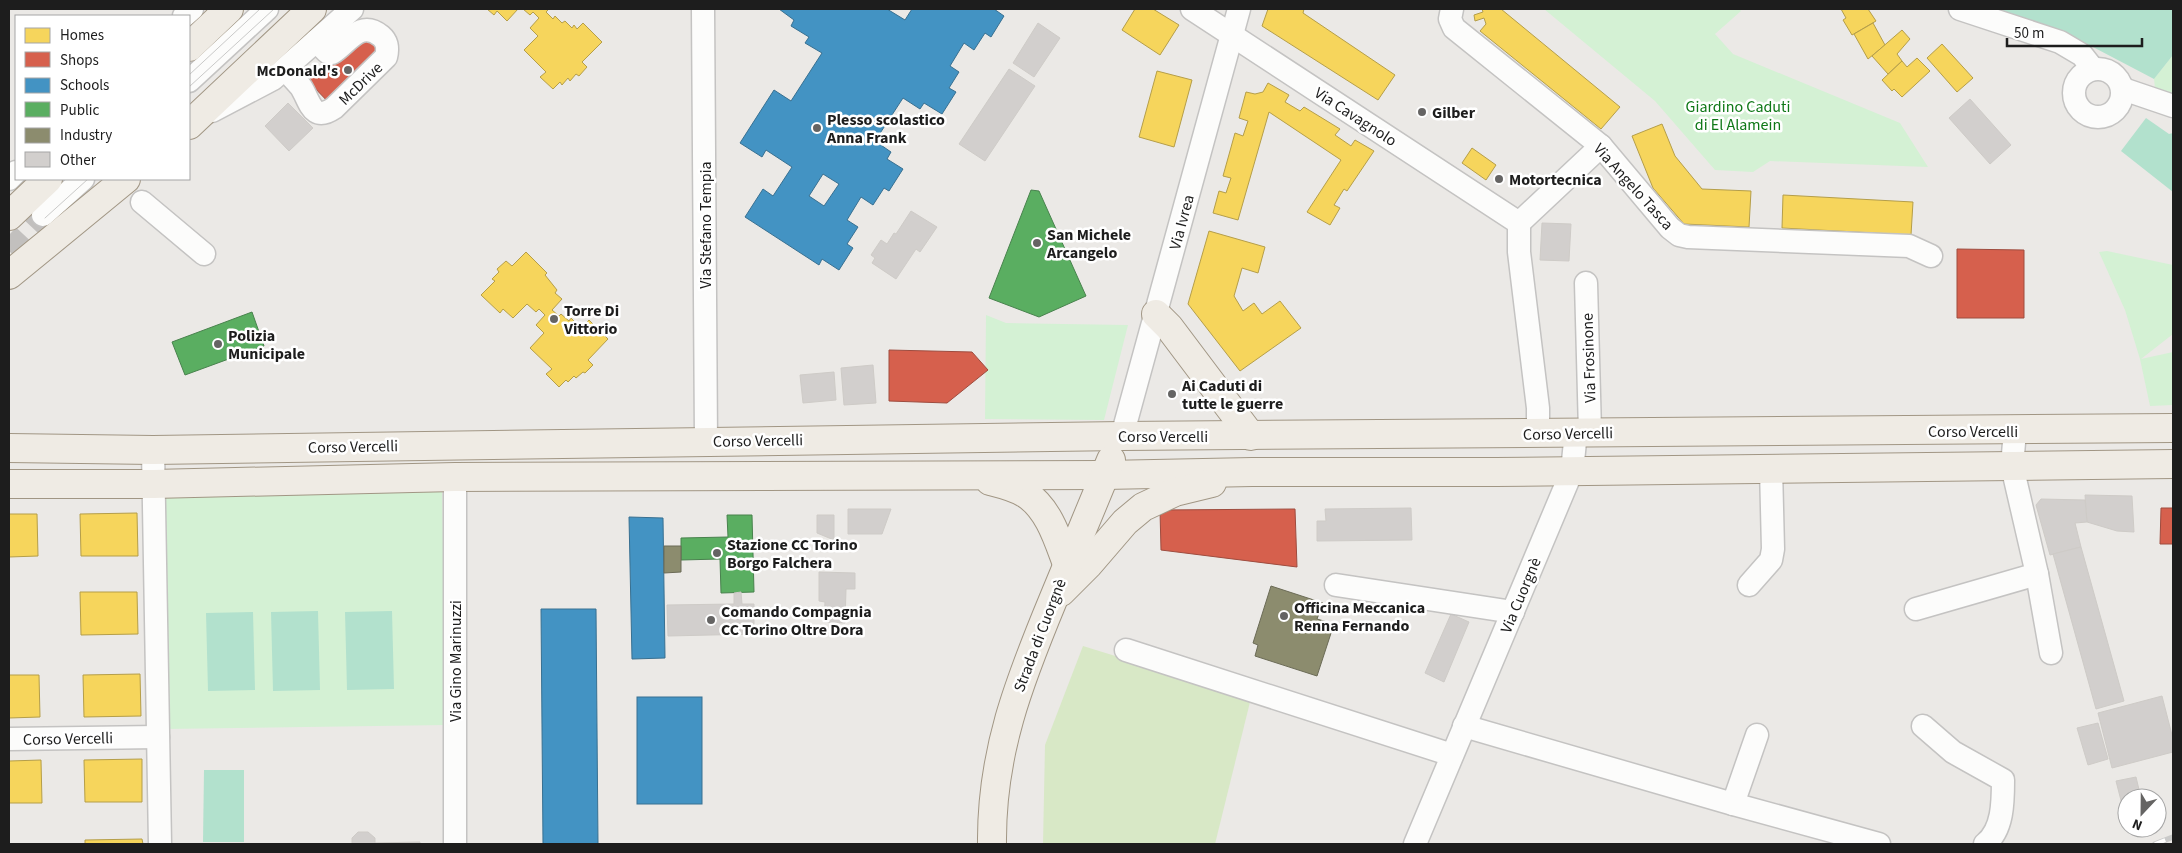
<svg xmlns="http://www.w3.org/2000/svg" width="2182" height="853" viewBox="0 0 2182 853" font-family="'Source Sans 3',sans-serif">
	<style>
		.grass { fill: #d8e8c6 }
		.park { fill: #d4f1d4 }
		.pitch { fill: #b2e1cd }
		.homes { fill: #f6d55c; stroke: #b59e49 }
		.shops { fill: #d6604d; stroke: #9e4c3f }
		.schools { fill: #4393c3; stroke: #387091; fill-rule: evenodd }
		.public { fill: #5aae61; stroke: #48824d }
		.industry { fill: #8c8c6e; stroke: #6b6b56 }
		.building { fill: #d2cfcd; stroke: #cecbc7 }
		.lines { fill: none; stroke-linecap: round; stroke-linejoin: round }
		.minor-tunnel { stroke: #c2c0be; stroke-width: 22; stroke-dasharray: 22 11; stroke-linecap: butt }
		.minor-casing { stroke: #c4c3c2; stroke-width: 25 }
		.major-casing { stroke: #a19684; stroke-width: 30 }
		.minor { stroke: #fcfcfb; stroke-width: 22 }
		.major { stroke: #efebe4; stroke-width: 28 }
		.tram { stroke: #cacac9; stroke-width: 1 }
		.rail-casing { stroke: #cacac9; stroke-width: 5.5 }
		.rail { stroke: #fff; stroke-width: 4; stroke-dasharray: 11; stroke-linecap: butt }
		.poi-dot { fill: #656463; stroke: #fff; stroke-width: 2 }
		.labels { text-anchor: middle; stroke-width: 5; stroke-linejoin: round; paint-order: stroke }
		.poi-label { font-size: 16px; font-weight: bold; fill: #1d1d1d; stroke: #fff; text-anchor: start }
		.street-label { font-size: 16px; fill: #1d1d1d; stroke: #fff }
		.park-label { font-size: 16px; fill: #0f7817; stroke: #fff }
	</style>
	<rect width="100%" height="100%" fill="#ebe9e6"/>
	<polygon class="grass" points="1083,646 1251,698 1215,844 1043,844 1045,745"/>
	<g class="park">
		<polygon points="1544,9 1739,9 1741,11 1715,34 1733,54 1900,123 1928,167 1770,161 1753,172 1715,170 1655,101"/>
		<polygon points="2173,55 2173,96 2155,88 2154,79"/>
		<polygon points="2107,251 2173,265 2173,334 2141,359 2173,352 2173,405 2150,406 2140,359 2125,310 2099,252"/>
		<polygon points="986,315 1006,323 1128,325 1104,420 985,419"/>
		<polygon points="442,489 446,725 164,729 160,493"/>
	</g>
	<g class="pitch">
		<polygon points="1992,9 2173,9 2173,55 2154,79 2072,36"/>
		<polygon points="2146,118 2169,134 2173,133 2173,192 2121,151"/>
		<polygon points="318,611 320,690 273,691 271,612"/>
		<polygon points="392,611 394,689 347,690 345,612"/>
		<polygon points="253,612 255,690 208,691 206,613"/>
		<polygon points="204,770 244,770 244,842 203,842"/>
	</g>
	<g class="homes">
		<polygon points="487,9 518,9 507,21 497,11 494,15"/>
		<polygon points="523,9 549,9 546,12 553,19 555,16 562,23 565,21 572,28 574,25 577,29 583,23 602,42 582,62 587,67 579,76 576,74 570,81 568,78 562,85 560,82 553,89 540,77 546,72 524,50 538,36 530,28 539,18 533,12 530,15"/>
		<polygon points="1135,9 1153,9 1179,25 1160,55 1122,30"/>
		<polygon points="1268,9 1304,9 1303,13 1395,75 1378,100 1262,26"/>
		<polygon points="1482,9 1501,9 1620,107 1601,129 1480,31 1486,24 1484,18 1475,21 1474,15 1483,12"/>
		<polygon points="1841,9 1868,9 1876,21 1852,35 1843,20 1846,18"/>
		<polygon points="1873,23 1885,45 1868,59 1854,34"/>
		<polygon points="1902,30 1910,39 1897,54 1902,61 1888,74 1872,56"/>
		<polygon points="1942,44 1973,78 1957,92 1927,58"/>
		<polygon points="1917,58 1930,71 1902,97 1894,89 1892,91 1882,80 1902,61 1907,67"/>
		<polygon points="1157,71 1192,80 1174,147 1139,137"/>
		<polygon points="1268,83 1289,95 1285,102 1300,111 1304,107 1340,129 1335,135 1351,146 1355,140 1374,151 1347,191 1344,189 1334,205 1340,208 1330,225 1307,212 1341,160 1269,112 1238,220 1213,213 1219,191 1226,193 1231,178 1223,176 1235,133 1243,136 1248,121 1239,118 1246,92 1255,94 1263,92"/>
		<polygon points="1662,124 1675,156 1702,189 1751,191 1749,227 1684,224 1653,188 1632,136"/>
		<polygon points="1472,148 1496,165 1486,180 1462,163"/>
		<polygon points="1783,195 1913,202 1911,235 1782,228"/>
		<polygon points="1209,231 1265,247 1258,273 1242,268 1234,296 1243,311 1254,303 1262,314 1280,301 1301,328 1240,371 1188,304"/>
		<polygon points="526,252 547,273 545,275 557,290 555,293 562,299 552,310 559,316 561,314 569,321 571,318 578,325 580,323 583,326 589,320 608,339 588,360 593,365 585,373 583,372 576,378 574,376 568,382 566,380 559,387 546,374 552,369 530,348 544,333 536,325 545,315 539,309 536,312 527,304 513,318 503,309 500,313 481,295 495,281 492,279 499,272 497,269 506,261 512,266"/>
		<polygon points="137,513 138,556 81,556 80,514"/>
		<polygon points="9,514 37,514 38,556 9,557"/>
		<polygon points="80,592 137,592 138,634 81,635"/>
		<polygon points="140,674 141,716 84,717 83,675"/>
		<polygon points="9,675 39,675 40,717 9,718"/>
		<polygon points="142,759 142,802 85,802 84,760"/>
		<polygon points="41,760 42,803 9,803 9,761"/>
		<polygon points="142,839 143,844 85,844 85,840"/>
	</g>
	<g class="shops">
		<polygon points="361,31 387,59 334,108 308,81"/>
		<polygon points="1957,249 2024,250 2024,318 1957,318"/>
		<polygon points="889,350 972,352 988,370 947,403 889,401"/>
		<polygon points="2161,508 2173,508 2173,544 2160,544"/>
		<polygon points="1295,509 1297,567 1161,550 1160,510"/>
	</g>
	<g class="schools">
		<path d="M 779,9 L 887,9 L 905,20 L 912,9 L 994,9 L 1004,16 L 991,37 L 985,33 L 974,50 L 964,43 L 950,66 L 959,72 L 949,88 L 956,92 L 942,114 L 924,103 L 920,109 L 903,98 L 875,141 L 891,152 L 887,159 L 903,169 L 889,191 L 884,188 L 873,205 L 861,197 L 847,220 L 858,227 L 847,244 L 853,248 L 839,270 L 822,259 L 819,265 L 745,217 L 763,189 L 773,196 L 792,167 L 766,150 L 762,157 L 740,143 L 774,90 L 791,101 L 822,53 L 805,43 L 809,37 L 791,26 L 794,20 ZM 823,174 L 839,184 L 824,206 L 809,196 Z"/>
		<polygon points="629,517 663,518 665,658 632,659"/>
		<polygon points="541,609 596,609 598,844 543,844"/>
		<rect x="637" y="697" width="65" height="107"/>
	</g>
	<g class="public">
		<polygon points="1031,190 1039,191 1086,296 1039,317 989,298"/>
		<polygon points="252,312 264,346 185,375 172,342"/>
		<polygon points="727,515 752,515 754,592 721,593 720,559 681,560 681,538 728,537"/>
	</g>
	<g class="industry">
		<polygon points="664,546 681,546 681,572 664,573"/>
		<polygon points="1271,586 1323,603 1317,619 1334,624 1317,676 1255,656 1258,645 1253,643"/>
	</g>
	<g class="building">
		<polygon points="1038,23 1060,38 1034,77 1013,63"/>
		<polygon points="1009,69 1035,86 985,161 959,144"/>
		<polygon points="1970,99 2011,145 1990,164 1949,118"/>
		<polygon points="288,103 313,128 289,151 265,126"/>
		<polygon points="911,211 937,227 920,252 916,249 896,279 872,263 875,258 871,255 881,240 887,244 894,233 896,234"/>
		<polygon points="1542,223 1571,224 1569,261 1540,260"/>
		<polygon points="873,365 876,403 844,405 841,368"/>
		<polygon points="834,372 836,400 803,403 800,375"/>
		<polygon points="2085,495 2132,496 2134,532 2117,531 2087,522"/>
		<polygon points="2041,499 2085,500 2087,522 2075,523 2081,547 2050,555 2036,505"/>
		<polygon points="1411,508 1412,540 1317,541 1317,521 1326,521 1325,509"/>
		<polygon points="848,509 891,509 882,534 848,534"/>
		<polygon points="817,515 834,515 834,540 817,533"/>
		<polygon points="2081,547 2124,701 2096,709 2053,554"/>
		<polygon points="819,572 855,573 855,589 846,589 845,623 824,622 825,602 819,601"/>
		<polygon points="741,592 742,604 754,604 754,634 668,636 667,605 734,604 734,593"/>
		<polygon points="1451,614 1469,622 1444,682 1425,673"/>
		<polygon points="2162,696 2173,739 2173,752 2112,768 2098,713"/>
		<polygon points="2098,723 2108,759 2088,765 2077,728"/>
		<polygon points="2136,777 2141,798 2127,798 2127,817 2125,816 2116,781"/>
		<polygon points="358,832 368,832 375,838 375,843 420,842 420,844 328,844 352,844 352,838"/>
	</g>
	<g class="lines">
		<polyline class="minor-tunnel" points="9,251 43,215"/>
		<g class="minor-casing">
			<g id="minor">
				<polyline points="703,9 706,440"/>
				<polyline points="1192,9 1519,223 1519,252 1538,408 1538,433"/>
				<polyline points="1452,9 1450,19 1454,28 1601,146 1670,228 1679,235 1688,237 1909,246 1931,256"/>
				<polyline points="1960,9 2060,42 2082,55 2093,69"/>
				<polyline points="184,16 192,9"/>
				<circle cx="2098" cy="93" r="24"/>
				<path d="M 285,69 C 290,75 296,81 301,87 C 310,101 312,123 334,108 L 386,57 C 388,49 388,42 381,36 C 360,19 348,43 332,53 L 327,52 L 316,41"/>
				<polyline points="189,81 267,9"/>
				<polyline points="2123,89 2173,106"/>
				<polyline points="212,111 273,79 352,9"/>
				<polyline points="9,179 16,172"/>
				<polyline points="142,202 204,254"/>
				<polyline points="43,215 83,179"/>
				<polyline points="1519,223 1601,146"/>
				<polyline points="1586,283 1590,432"/>
				<polyline points="2015,431 2012,466 2037,574 2051,653"/>
				<polyline points="1122,436 1239,9"/>
				<polyline points="153,450 160,844"/>
				<polyline points="455,477 455,844"/>
				<polyline points="1336,585 1513,612"/>
				<polyline points="1749,585 1771,560 1773,549 1771,468"/>
				<polyline points="1916,609 2037,574"/>
				<polyline points="1126,650 1452,755"/>
				<polyline points="1464,726 1733,804 1879,844"/>
				<path d="M 1923,726 L 1953,752 L 2003,780 C 2003,802 2003,830 1985,844"/>
				<polyline points="9,739 158,737"/>
				<polyline points="1733,804 1757,735"/>
				<polyline points="1415,844 1572,471 1576,432"/>
			</g>
		</g>
		<g class="major-casing">
			<g id="major">
				<polyline points="189,47 229,9"/>
				<polyline points="189,125 312,9"/>
				<polyline points="9,216 48,179"/>
				<polyline points="9,275 126,179"/>
				<polyline points="1156,314 1169,327 1251,436"/>
				<polyline points="9,448 153,450 1122,436 2173,428"/>
				<path d="M 990,481 C 1002,484 1015,487 1026,494 C 1049,509 1058,540 1067,564"/>
				<polyline points="9,484 153,484 455,477 1105,475 1252,472 1496,472 2173,464"/>
				<polyline points="1061,592 1088,565 1125,522 1143,507 1175,492 1212,483"/>
				<path d="M 992,844 C 991,753 1019,682 1053,600 C 1072,553 1092,507 1111,460"/>
			</g>
		</g>
		<use href="#minor" class="minor"/>
		<use href="#major" class="major"/>
		<g class="tram">
			<polyline points="189,75 260,9"/>
			<polyline points="189,87 274,9"/>
			<polyline points="45,218 88,179"/>
		</g>
		<g class="rail-casing">
			<polyline id="rail" points="2155,844 2173,837"/>
		</g>
		<use href="#rail" class="rail"/>
	</g>
	<g class="poi-dot">
		<circle cx="348" cy="70" r="5"/>
		<circle cx="1422" cy="112" r="5"/>
		<circle cx="817" cy="128" r="5"/>
		<circle cx="1499" cy="179" r="5"/>
		<circle cx="1037" cy="243" r="5"/>
		<circle cx="554" cy="319" r="5"/>
		<circle cx="218" cy="344" r="5"/>
		<circle cx="1172" cy="394" r="5"/>
		<circle cx="717" cy="553" r="5"/>
		<circle cx="1284" cy="616" r="5"/>
		<circle cx="711" cy="620" r="5"/>
	</g>
	<g class="labels">
		<g class="poi-label">
			<text x="338" y="76" text-anchor="end">McDonald's</text>
			<text x="1432" y="118">Gilber</text>
			<text x="827" y="125">Plesso scolastico<tspan x="827" dy="18">Anna Frank</tspan></text>
			<text x="1509" y="185">Motortecnica</text>
			<text x="1047" y="240">San Michele<tspan x="1047" dy="18">Arcangelo</tspan></text>
			<text x="564" y="316">Torre Di<tspan x="564" dy="18">Vittorio</tspan></text>
			<text x="228" y="341">Polizia<tspan x="228" dy="18">Municipale</tspan></text>
			<text x="1182" y="391">Ai Caduti di<tspan x="1182" dy="18">tutte le guerre</tspan></text>
			<text x="727" y="550">Stazione CC Torino<tspan x="727" dy="18">Borgo Falchera</tspan></text>
			<text x="1294" y="613">Officina Meccanica<tspan x="1294" dy="18">Renna Fernando</tspan></text>
			<text x="721" y="617">Comando Compagnia<tspan x="721" dy="18">CC Torino Oltre Dora</tspan></text>
		</g>
		<g class="street-label">
			<text transform="translate(360 83) rotate(-44)" y="6">McDrive</text>
			<text transform="translate(1356 116) rotate(33)" y="6">Via Cavagnolo</text>
			<text transform="translate(1634 186) rotate(48)" y="6">Via Angelo Tasca</text>
			<text transform="translate(1181 222) rotate(-75)" y="6">Via Ivrea</text>
			<text transform="translate(705 225) rotate(-90)" y="6">Via Stefano Tempia</text>
			<text transform="translate(1588 358) rotate(-92)" y="6">Via Frosinone</text>
			<text x="1973" y="437">Corso Vercelli</text>
			<text transform="translate(1568 433) rotate(-1)" y="6">Corso Vercelli</text>
			<text x="1163" y="442">Corso Vercelli</text>
			<text transform="translate(758 440) rotate(-1)" y="6">Corso Vercelli</text>
			<text transform="translate(353 446) rotate(-1)" y="6">Corso Vercelli</text>
			<text transform="translate(1520 595) rotate(-67)" y="6">Via Cuorgnè</text>
			<text transform="translate(1039 635) rotate(-69)" y="6">Strada di Cuorgnè</text>
			<text transform="translate(455 661) rotate(-90)" y="6">Via Gino Marinuzzi</text>
			<text transform="translate(68 738) rotate(-1)" y="6">Corso Vercelli</text>
		</g>
		<g class="park-label">
			<text x="1738" y="112">Giardino Caduti<tspan x="1738" dy="18">di El Alamein</tspan></text>
		</g>
	</g>
	<rect width="2182" height="853" fill="none" stroke="#1d1d1d" stroke-width="20"/>
	<rect x="15" y="15" width="175" height="165" fill="#ffffff" stroke="#a5a5a5"/>
	<rect x="25" y="28" width="25" height="15" fill="#f6d55c" stroke="#a5a5a5"/>
	<text x="60" y="40" font-size="15" fill="#1d1d1d">Homes</text>
	<rect x="25" y="52" width="25" height="15" fill="#d6604d" stroke="#a5a5a5"/>
	<text x="60" y="65" font-size="15" fill="#1d1d1d">Shops</text>
	<rect x="25" y="78" width="25" height="15" fill="#4393c3" stroke="#a5a5a5"/>
	<text x="60" y="90" font-size="15" fill="#1d1d1d">Schools</text>
	<rect x="25" y="102" width="25" height="15" fill="#5aae61" stroke="#a5a5a5"/>
	<text x="60" y="115" font-size="15" fill="#1d1d1d">Public</text>
	<rect x="25" y="128" width="25" height="15" fill="#8c8c6e" stroke="#a5a5a5"/>
	<text x="60" y="140" font-size="15" fill="#1d1d1d">Industry</text>
	<rect x="25" y="152" width="25" height="15" fill="#d2cfcd" stroke="#a5a5a5"/>
	<text x="60" y="165" font-size="15" fill="#1d1d1d">Other</text>
	<g transform="translate(2142 813) rotate(202)"><circle r="24" fill="#ffffff" stroke="#a5a5a5"/>
	<path d="M0-4L9 19L0 12L-9 19Z" fill="#656463"/>
	<text y="-8" font-size="14" font-weight="bold" text-anchor="middle" fill="#1d1d1d">N</text>
	</g>
	<path d="M2007 38v8h135v-8" fill="none" stroke="#1d1d1d" stroke-width="2.5"/>
	<text x="2014" y="38" font-size="15" fill="#1d1d1d" stroke="#ffffff" stroke-width="4" paint-order="stroke">50 m</text>
</svg>
